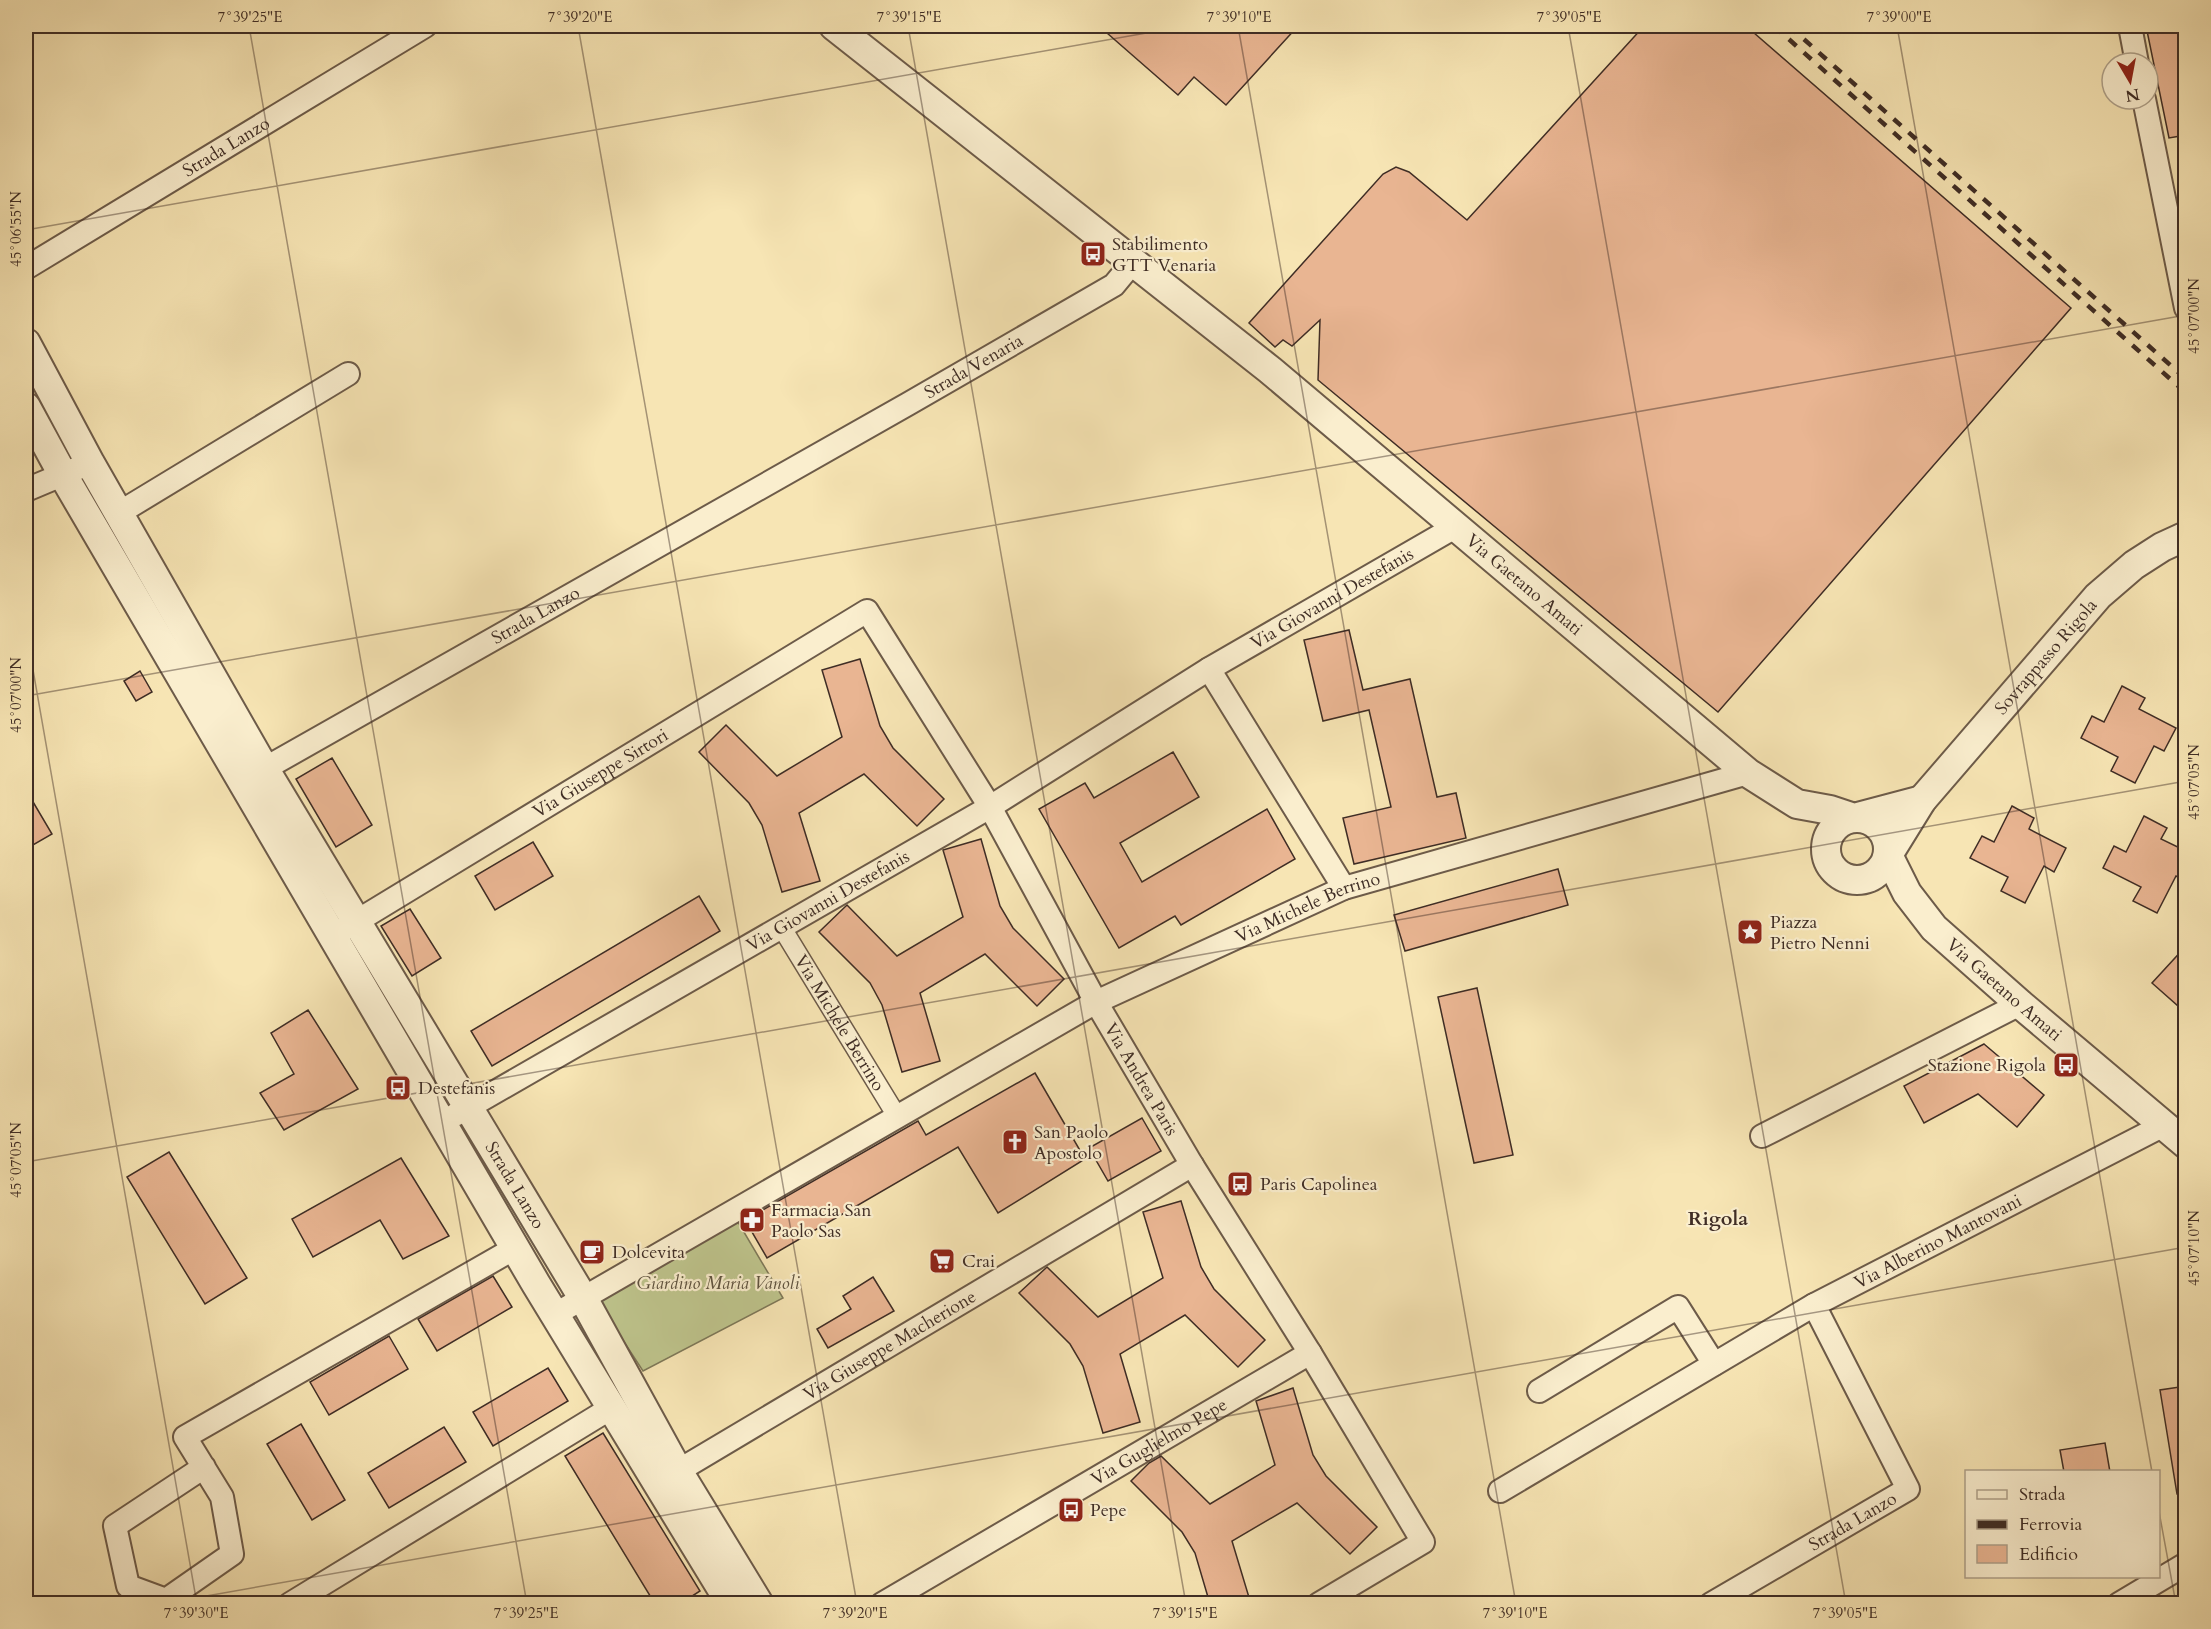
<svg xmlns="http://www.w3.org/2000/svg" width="2211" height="1629" viewBox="0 0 2211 1629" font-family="Cardo,serif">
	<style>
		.garden { fill: #bec48c; stroke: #7e7858; stroke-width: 1.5 }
		.building { fill: #e9b592; stroke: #3f2d25; stroke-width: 1.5 }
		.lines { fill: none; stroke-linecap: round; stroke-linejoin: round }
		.pedestrian-casing { stroke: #6d5b49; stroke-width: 21 }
		.minor-casing { stroke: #6d5b49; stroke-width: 26 }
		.tertiary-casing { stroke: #6d5b49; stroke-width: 32 }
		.pedestrian { stroke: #faeece; stroke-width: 18 }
		.minor { stroke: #faeece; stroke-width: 22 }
		.tertiary { stroke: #faeece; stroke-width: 28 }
		.rail { stroke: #3f2d25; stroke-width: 4.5; stroke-dasharray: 10 10; stroke-linecap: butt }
		.ticks { fill: none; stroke: #3f2d25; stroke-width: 1.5; stroke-opacity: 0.45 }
		.labels { text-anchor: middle; stroke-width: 4.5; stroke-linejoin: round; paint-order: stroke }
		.street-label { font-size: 18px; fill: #3f2d25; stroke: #faeece }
		.poi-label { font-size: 18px; fill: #3f2d25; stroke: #faeece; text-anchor: start }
		.park-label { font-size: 18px; font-style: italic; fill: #5f533f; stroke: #faeece }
		.neighbourhood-label { font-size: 20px; font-weight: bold; fill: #3f2d25; stroke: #faeece }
		.neatline { fill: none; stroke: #3f2d25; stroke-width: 2 }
		.ticks-label { font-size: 15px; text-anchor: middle; fill: #3f2d25 }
	</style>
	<rect width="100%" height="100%" fill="#f7e5b4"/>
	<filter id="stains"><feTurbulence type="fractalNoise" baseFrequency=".00333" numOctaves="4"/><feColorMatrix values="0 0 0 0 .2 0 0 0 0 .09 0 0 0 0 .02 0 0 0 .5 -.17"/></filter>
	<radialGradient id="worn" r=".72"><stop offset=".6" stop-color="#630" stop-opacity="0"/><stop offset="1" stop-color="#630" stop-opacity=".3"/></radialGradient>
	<polygon class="garden" points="738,1222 783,1298 643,1371 598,1302"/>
	<g class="building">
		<polygon points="1099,26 1298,26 1226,105 1194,77 1178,95"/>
		<polygon points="1644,26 1746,26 2071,308 1718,712 1318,380 1320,320 1292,346 1283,340 1275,347 1249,323 1383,174 1396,167 1409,172 1467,220"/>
		<polygon points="2146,26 2186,26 2186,135 2169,138"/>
		<polygon points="1349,630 1363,690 1410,679 1437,797 1456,793 1466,838 1354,864 1343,818 1391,807 1369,710 1323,721 1304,640"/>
		<polygon points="860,659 880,726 893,748 944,799 917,826 864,774 799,813 820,881 782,892 762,825 749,803 699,752 726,725 777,776 842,737 822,670"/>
		<polygon points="140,671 152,692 136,701 124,681"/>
		<polygon points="2122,686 2145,698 2139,709 2176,728 2164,751 2154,746 2135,783 2111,771 2118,757 2081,738 2092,716 2104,722"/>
		<polygon points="1173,752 1199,797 1120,843 1142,882 1267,809 1295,859 1181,925 1175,916 1119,948 1039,809 1085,783 1094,798"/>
		<polygon points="332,758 372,825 336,847 296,779"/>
		<polygon points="26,790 52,834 26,849"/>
		<polygon points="2012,806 2034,818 2029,829 2066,848 2054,872 2044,866 2025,903 2001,891 2008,877 1970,858 1982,836 1994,842"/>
		<polygon points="2144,816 2167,828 2161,839 2186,851 2186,881 2176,876 2157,913 2133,901 2141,887 2103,868 2114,846 2126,852"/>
		<polygon points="981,839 1000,906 1013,928 1064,979 1037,1006 985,954 920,993 940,1061 902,1072 882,1005 870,983 819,932 847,905 897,956 963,917 943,850"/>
		<polygon points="533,842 553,876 495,910 475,876"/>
		<polygon points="1558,869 1568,905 1405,951 1394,915"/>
		<polygon points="699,896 720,931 492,1066 471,1031"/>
		<polygon points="410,909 441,958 412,976 381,926"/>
		<polygon points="2186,946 2186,1013 2152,983"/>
		<polygon points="1477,988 1513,1155 1474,1163 1438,997"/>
		<polygon points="308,1010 358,1089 284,1130 260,1093 294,1074 271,1033"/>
		<polygon points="1984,1044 2044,1095 2017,1127 1978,1094 1924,1123 1904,1086"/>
		<polygon points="1035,1073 1085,1159 998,1213 958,1147 767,1258 745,1220 918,1121 926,1135"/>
		<polygon points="1142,1118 1161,1151 1108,1181 1089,1148"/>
		<polygon points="169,1152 247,1278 205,1304 127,1177"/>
		<polygon points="401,1158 449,1236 403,1259 380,1220 313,1257 292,1219"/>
		<polygon points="1181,1201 1201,1267 1214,1289 1265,1340 1238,1367 1185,1315 1120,1354 1140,1422 1103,1433 1083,1366 1070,1344 1019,1293 1047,1267 1098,1317 1163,1278 1143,1212"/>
		<polygon points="493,1276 512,1307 437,1351 418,1319"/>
		<polygon points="873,1277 894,1311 828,1348 817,1329 851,1309 843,1296"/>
		<polygon points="389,1336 408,1369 329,1415 310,1382"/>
		<polygon points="548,1368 568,1401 493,1446 473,1412"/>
		<polygon points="2186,1386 2186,1493 2177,1494 2160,1390"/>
		<polygon points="1293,1388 1313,1455 1326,1476 1377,1527 1350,1554 1297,1503 1232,1541 1251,1604 1210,1604 1195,1553 1182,1532 1131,1481 1149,1463 1161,1456 1210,1504 1275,1465 1256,1401"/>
		<polygon points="301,1424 345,1500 312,1520 267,1444"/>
		<polygon points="444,1427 466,1462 389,1508 368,1473"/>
		<polygon points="603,1433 700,1591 680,1604 655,1604 565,1456"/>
		<polygon points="2105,1443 2110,1472 2064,1472 2060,1450"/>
	</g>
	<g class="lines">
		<g class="pedestrian-casing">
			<g id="pedestrian">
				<path id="s1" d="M 782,928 L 898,1118"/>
			</g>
		</g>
		<g class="minor-casing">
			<g id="minor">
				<polyline points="2130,26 2137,63"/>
				<polyline points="2144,99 2186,308"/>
				<path id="s2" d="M 26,268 L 425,26"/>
				<polyline points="26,490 90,463"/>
				<polyline points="119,513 348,374"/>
				<polyline points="1209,669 1344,888"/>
				<path id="s3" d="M 250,777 L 908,404 L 1114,285 L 1133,262"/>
				<path id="s4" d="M 344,929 L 867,611 L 990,807 L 1096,1002 L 1192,1165 L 1310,1353 L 1423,1542 L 1319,1604"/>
				<path id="s5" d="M 455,1115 L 990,807 L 1209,669 L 1455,527"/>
				<polyline points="1762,1136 2020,1004"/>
				<path id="s6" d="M 554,1315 L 1096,1002 L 1344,888 L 1748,773"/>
				<polyline points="1539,1391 1678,1307 1714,1364"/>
				<polyline points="204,1467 115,1526 128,1586 166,1600 232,1554 222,1497 185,1437 515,1248"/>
				<path id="s7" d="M 678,1471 L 1192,1165"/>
				<path id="s8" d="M 1500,1491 L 1814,1305 L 2164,1125"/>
				<polyline points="290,1604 611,1408"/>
				<path id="s9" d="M 882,1604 L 1310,1353"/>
				<path id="s10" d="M 1711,1604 L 1908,1489 L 1814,1305"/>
				<polyline points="2119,1604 2186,1564"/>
			</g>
		</g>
		<g class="tertiary-casing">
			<g id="tertiary">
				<path id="s11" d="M 834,26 L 1270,370 L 1748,773 L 1797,804 L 1830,810 L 1854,818 L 1922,800"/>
				<path id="s12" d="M 26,343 L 90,463 L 264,768 L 583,1298 L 678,1471 L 759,1604"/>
				<polyline points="26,407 63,475 536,1284 731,1604"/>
				<circle cx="1857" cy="849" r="31"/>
				<path id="s13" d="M 1888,855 L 1922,800 L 2098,596 L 2134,565 L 2162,547 L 2186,536"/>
				<path id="s14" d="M 1888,855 L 1907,893 L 1934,928 L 2020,1004 L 2186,1144"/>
			</g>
		</g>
		<use href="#pedestrian" class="pedestrian"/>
		<use href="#minor" class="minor"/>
		<use href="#tertiary" class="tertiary"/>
		<g class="rail">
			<polyline points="1774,26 2186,393"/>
			<polyline points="1789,26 2186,379"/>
		</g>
	</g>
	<path class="ticks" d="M 249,26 L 527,1604M 578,26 L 857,1604M 908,26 L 1186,1604M 1238,26 L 1516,1604M 1568,26 L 1846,1604M 1897,26 L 2152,1472M 26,230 L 1186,26M 26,630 L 197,1604M 26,696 L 2186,315M 26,1162 L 2186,781M 2158,1506 L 2176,1604M 161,1604 L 2186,1247"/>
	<defs>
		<g id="bus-square" transform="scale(1.35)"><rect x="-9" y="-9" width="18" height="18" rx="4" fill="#8f2418" stroke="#faeece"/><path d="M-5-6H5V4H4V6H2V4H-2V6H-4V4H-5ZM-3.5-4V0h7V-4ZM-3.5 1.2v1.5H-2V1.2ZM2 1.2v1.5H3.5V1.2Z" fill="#fff"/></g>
		<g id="sight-square" transform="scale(1.35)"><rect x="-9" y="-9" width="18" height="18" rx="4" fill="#8f2418" stroke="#faeece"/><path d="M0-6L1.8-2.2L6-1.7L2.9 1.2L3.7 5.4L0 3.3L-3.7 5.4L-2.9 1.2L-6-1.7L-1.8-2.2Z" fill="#fff"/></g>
		<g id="church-square" transform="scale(1.35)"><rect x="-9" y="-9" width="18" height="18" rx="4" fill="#8f2418" stroke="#faeece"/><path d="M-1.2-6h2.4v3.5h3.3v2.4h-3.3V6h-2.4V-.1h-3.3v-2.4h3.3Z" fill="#fff"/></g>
		<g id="pharmacy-square" transform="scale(1.35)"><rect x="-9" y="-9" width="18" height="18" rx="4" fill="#8f2418" stroke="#faeece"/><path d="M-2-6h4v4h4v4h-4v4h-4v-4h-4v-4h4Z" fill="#fff"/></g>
		<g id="cafe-square" transform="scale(1.35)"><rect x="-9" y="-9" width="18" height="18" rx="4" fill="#8f2418" stroke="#faeece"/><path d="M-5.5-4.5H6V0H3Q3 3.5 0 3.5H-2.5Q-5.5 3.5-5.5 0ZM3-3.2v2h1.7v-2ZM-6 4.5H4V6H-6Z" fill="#fff"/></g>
		<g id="supermarket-square" transform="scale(1.35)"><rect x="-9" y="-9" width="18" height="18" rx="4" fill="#8f2418" stroke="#faeece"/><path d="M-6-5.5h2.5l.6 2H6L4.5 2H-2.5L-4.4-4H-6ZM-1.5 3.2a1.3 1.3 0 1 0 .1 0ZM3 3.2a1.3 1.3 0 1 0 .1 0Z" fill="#fff"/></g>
	</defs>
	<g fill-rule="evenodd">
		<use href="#bus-square" x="1093" y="254"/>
		<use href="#sight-square" x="1750" y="932"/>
		<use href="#bus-square" x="2066" y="1065"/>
		<use href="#bus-square" x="398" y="1088"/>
		<use href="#church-square" x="1015" y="1142"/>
		<use href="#bus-square" x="1240" y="1184"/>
		<use href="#pharmacy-square" x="752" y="1220"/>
		<use href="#cafe-square" x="592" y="1252"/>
		<use href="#supermarket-square" x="942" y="1261"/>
		<use href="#bus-square" x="1071" y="1510"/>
	</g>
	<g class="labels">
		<g class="street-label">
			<text dy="6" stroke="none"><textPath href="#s2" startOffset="234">Strada Lanzo</textPath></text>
			<text dy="6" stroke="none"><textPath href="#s3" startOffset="832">Strada Venaria</textPath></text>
			<text dy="6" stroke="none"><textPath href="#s11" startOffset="888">Via Gaetano Amati</textPath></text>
			<text dy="6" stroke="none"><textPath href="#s5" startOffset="1018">Via Giovanni Destefanis</textPath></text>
			<text dy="6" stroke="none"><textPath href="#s3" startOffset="328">Strada Lanzo</textPath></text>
			<text dy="6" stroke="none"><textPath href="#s13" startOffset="254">Sovrappasso Rigola</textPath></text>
			<text dy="6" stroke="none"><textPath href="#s4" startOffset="300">Via Giuseppe Sirtori</textPath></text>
			<text dy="6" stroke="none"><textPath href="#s5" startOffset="430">Via Giovanni Destefanis</textPath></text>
			<text dy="6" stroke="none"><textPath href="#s6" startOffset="858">Via Michele Berrino</textPath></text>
			<text dy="6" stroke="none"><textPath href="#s14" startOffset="180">Via Gaetano Amati</textPath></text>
			<text dy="6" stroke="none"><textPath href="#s1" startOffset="111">Via Michele Berrino</textPath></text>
			<text dy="6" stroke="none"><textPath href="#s4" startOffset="1155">Via Andrea Paris</textPath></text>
			<text dy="6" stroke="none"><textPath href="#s12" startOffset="974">Strada Lanzo</textPath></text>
			<text dy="6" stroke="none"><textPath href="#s8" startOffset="504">Via Alberino Mantovani</textPath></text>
			<text dy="6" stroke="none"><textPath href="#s7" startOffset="246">Via Giuseppe Macherione</textPath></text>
			<text dy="6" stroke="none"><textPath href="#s9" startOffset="321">Via Guglielmo Pepe</textPath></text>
			<text dy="6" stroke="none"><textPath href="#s10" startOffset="164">Strada Lanzo</textPath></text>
		</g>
		<g class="poi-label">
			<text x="1112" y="250">Stabilimento<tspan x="1112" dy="21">GTT Venaria</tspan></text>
			<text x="1770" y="928">Piazza<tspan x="1770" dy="21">Pietro Nenni</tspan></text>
			<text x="2046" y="1071" text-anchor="end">Stazione Rigola</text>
			<text x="418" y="1094">Destefanis</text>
			<text x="1034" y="1138">San Paolo<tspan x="1034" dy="21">Apostolo</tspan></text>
			<text x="1260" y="1190">Paris Capolinea</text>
			<text x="771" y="1216">Farmacia San<tspan x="771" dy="21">Paolo Sas</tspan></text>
			<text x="612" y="1258">Dolcevita</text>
			<text x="962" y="1267">Crai</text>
			<text x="1090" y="1516">Pepe</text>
		</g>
		<g class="park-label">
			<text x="718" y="1289">Giardino Maria Vanoli</text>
		</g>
		<g class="neighbourhood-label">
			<text x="1718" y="1225">Rigola</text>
		</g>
	</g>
	<rect width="2211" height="1629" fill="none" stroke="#f7e5b4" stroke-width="66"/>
	<rect x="1965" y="1470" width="195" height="108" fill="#faeece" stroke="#afa18a" stroke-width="1.5"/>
	<rect x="1977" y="1490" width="30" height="9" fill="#faeece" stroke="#afa18a" stroke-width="1.5"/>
	<text x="2019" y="1500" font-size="18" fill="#3f2d25">Strada</text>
	<rect x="1977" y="1520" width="30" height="9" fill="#3f2d25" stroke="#afa18a" stroke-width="1.5"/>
	<text x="2019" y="1530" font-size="18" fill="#3f2d25">Ferrovia</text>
	<rect x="1977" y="1545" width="30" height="18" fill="#e9b592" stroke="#afa18a" stroke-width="1.5"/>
	<text x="2019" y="1560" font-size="18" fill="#3f2d25">Edificio</text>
	<g transform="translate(2130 81) rotate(170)"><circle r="28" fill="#faeece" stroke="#afa18a" stroke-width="1.5"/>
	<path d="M0-4.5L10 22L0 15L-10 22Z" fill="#8f2418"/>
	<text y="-9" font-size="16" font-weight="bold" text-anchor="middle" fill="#3f2d25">N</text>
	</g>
	<rect x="33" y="33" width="2145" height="1563" class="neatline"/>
	<g class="ticks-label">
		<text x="250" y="22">7°39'25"E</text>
		<text x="580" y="22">7°39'20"E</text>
		<text x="909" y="22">7°39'15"E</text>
		<text x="1239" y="22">7°39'10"E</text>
		<text x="1569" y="22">7°39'05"E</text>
		<text x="1899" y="22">7°39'00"E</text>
		<text transform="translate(16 229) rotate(-90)" y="5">45°06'55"N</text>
		<text transform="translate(2194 316) rotate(-90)" y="5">45°07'00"N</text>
		<text transform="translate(16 695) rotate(-90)" y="5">45°07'00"N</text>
		<text transform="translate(2194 782) rotate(-90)" y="5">45°07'05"N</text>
		<text transform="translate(16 1160) rotate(-90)" y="5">45°07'05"N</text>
		<text transform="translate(2194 1248) rotate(-90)" y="5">45°07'10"N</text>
		<text x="196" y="1618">7°39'30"E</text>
		<text x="526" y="1618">7°39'25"E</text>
		<text x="855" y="1618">7°39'20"E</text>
		<text x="1185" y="1618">7°39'15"E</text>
		<text x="1515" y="1618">7°39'10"E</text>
		<text x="1845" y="1618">7°39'05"E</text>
	</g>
	<rect width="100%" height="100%" filter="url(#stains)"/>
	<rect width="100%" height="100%" fill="url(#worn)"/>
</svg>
